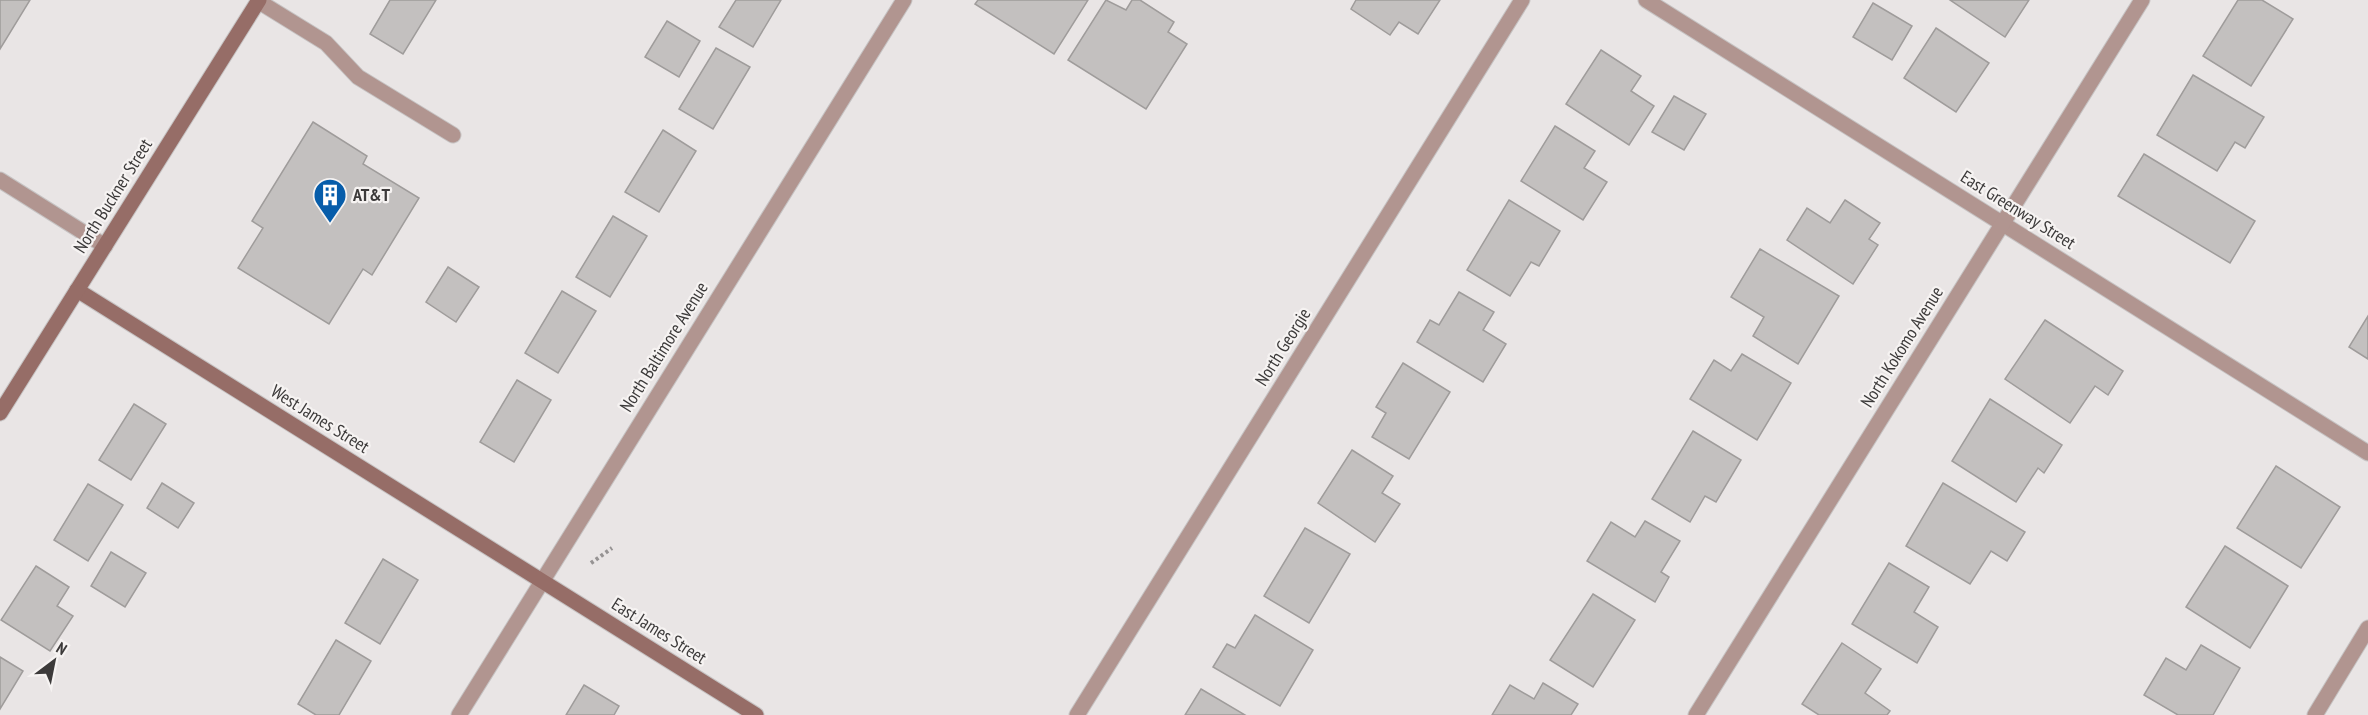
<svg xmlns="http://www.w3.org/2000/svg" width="2368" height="715" viewBox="0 0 2368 715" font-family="'PT Sans Narrow',sans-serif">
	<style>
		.building { fill: #c3c0bf; stroke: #9f9c9b; stroke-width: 1.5 }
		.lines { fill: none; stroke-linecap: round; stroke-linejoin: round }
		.lane-casing { stroke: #c6c3c3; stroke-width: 17 }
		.street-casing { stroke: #c6c3c3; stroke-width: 17 }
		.secondary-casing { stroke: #c6c3c3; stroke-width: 17 }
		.path { stroke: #969393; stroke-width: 4; stroke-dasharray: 3 3; stroke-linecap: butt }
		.lane { stroke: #b19590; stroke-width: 15 }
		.street { stroke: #b19590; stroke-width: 15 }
		.secondary { stroke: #966d67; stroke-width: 15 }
		.labels { text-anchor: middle; stroke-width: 4.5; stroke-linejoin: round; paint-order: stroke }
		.poi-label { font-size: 18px; font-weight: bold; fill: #3c3a3a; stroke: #f6f3f2; text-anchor: start }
		.street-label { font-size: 18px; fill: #3c3a3a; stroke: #f6f3f2 }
	</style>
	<rect width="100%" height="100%" fill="#e9e5e5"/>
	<g class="building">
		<polygon points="0,0 30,0 0,49"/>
		<polygon points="390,0 436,0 403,54 370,34"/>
		<polygon points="736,0 781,0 753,47 719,27"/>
		<polygon points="978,0 1088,0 1054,54 975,4"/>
		<polygon points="1106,0 1126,10 1132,0 1140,0 1174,22 1168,32 1187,44 1146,109 1068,60"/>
		<polygon points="1356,0 1440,0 1418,34 1399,22 1390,35 1351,9"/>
		<polygon points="1950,0 2029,0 2005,37"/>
		<polygon points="2238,0 2262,0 2293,19 2251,86 2203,56"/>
		<polygon points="1873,3 1912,26 1892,60 1853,37"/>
		<polygon points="667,21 700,41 679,77 645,57"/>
		<polygon points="1936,28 1989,63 1956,112 1904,78"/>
		<polygon points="716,48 750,67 713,129 679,109"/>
		<polygon points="1601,50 1641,76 1631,91 1654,106 1629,145 1566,104"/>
		<polygon points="2193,75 2264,117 2245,148 2235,142 2217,171 2157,135"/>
		<polygon points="1674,96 1706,114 1684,150 1652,132"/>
		<polygon points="313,122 367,156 363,164 419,198 372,275 363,269 329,324 238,268 263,228 252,221"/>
		<polygon points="1555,126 1595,151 1584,168 1607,182 1583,220 1521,181"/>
		<polygon points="663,130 696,151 659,212 625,192"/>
		<polygon points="2144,154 2255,221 2230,263 2118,196"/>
		<polygon points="1509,200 1560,231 1539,266 1531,262 1510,296 1467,270"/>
		<polygon points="1845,200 1880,223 1869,239 1878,245 1853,284 1787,240 1807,208 1830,223"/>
		<polygon points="613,216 647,236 610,297 576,277"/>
		<polygon points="1760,249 1839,296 1798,364 1753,336 1764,317 1731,297"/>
		<polygon points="448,267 479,287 456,322 426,302"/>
		<polygon points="562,291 596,311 558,373 525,353"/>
		<polygon points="1459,292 1494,312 1483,330 1506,344 1483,382 1417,342 1430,320 1439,325"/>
		<polygon points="2368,316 2368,359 2349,347"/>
		<polygon points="2045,320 2123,371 2108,395 2095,386 2070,423 2005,379"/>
		<polygon points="1742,354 1791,383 1757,440 1690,399 1714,360 1731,371"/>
		<polygon points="1403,363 1450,392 1409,459 1372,437 1386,413 1376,407"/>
		<polygon points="517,380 551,400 514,462 480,442"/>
		<polygon points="1990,399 2062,445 2044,473 2038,468 2016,502 1952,461"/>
		<polygon points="134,404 166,424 131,480 99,460"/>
		<polygon points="1693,431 1741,460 1716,502 1705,496 1690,522 1652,499"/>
		<polygon points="1352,450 1393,476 1382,493 1400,504 1375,542 1318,503"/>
		<polygon points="2276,466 2340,507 2301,568 2237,528"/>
		<polygon points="162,483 194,503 178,528 147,508"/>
		<polygon points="1943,483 2025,532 2007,561 1991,551 1970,584 1906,546"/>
		<polygon points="88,484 123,505 88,561 54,540"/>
		<polygon points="1645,521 1680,541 1661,572 1669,577 1655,602 1587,561 1611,522 1635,537"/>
		<polygon points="1305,528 1350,554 1309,623 1264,596"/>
		<polygon points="2225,546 2288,586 2250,648 2186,607"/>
		<polygon points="111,552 146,573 125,607 91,586"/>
		<polygon points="383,559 418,580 380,644 345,623"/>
		<polygon points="1889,563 1929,587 1914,612 1938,627 1917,663 1852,624"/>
		<polygon points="36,566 69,587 57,606 73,616 50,651 1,620"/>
		<polygon points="1593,594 1635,620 1593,687 1550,660"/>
		<polygon points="1255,615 1313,650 1280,706 1213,667 1227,644 1235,648"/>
		<polygon points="336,640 371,661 339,715 316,715 298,704"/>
		<polygon points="1842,643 1881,669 1865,693 1890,711 1887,715 1819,715 1802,704"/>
		<polygon points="2201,645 2240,668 2213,715 2178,715 2144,695 2166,658 2186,670"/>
		<polygon points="0,657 23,671 0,709"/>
		<polygon points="1543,683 1578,704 1571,715 1492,715 1510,685 1534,699"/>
		<polygon points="584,685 619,706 614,715 566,715"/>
		<polygon points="1201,689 1245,715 1185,715"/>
	</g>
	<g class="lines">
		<g class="lane-casing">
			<g id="lane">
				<polyline points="258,1 326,43 358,77 453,135"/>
				<polyline points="0,180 105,246"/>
			</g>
		</g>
		<g class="street-casing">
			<g id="street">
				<polyline points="1646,0 2368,453"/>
				<polyline points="459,715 904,0"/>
				<polyline points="1077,715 1522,0"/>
				<polyline points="1696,715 2142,0"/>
				<polyline points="2315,715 2368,628"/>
			</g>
		</g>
		<g class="secondary-casing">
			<g id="secondary">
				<polyline points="77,290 756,715"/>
				<polyline points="0,413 259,0"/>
			</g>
		</g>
		<polyline class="path" points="591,563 612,548"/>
		<use href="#lane" class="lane"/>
		<use href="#street" class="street"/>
		<use href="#secondary" class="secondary"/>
	</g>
	<defs>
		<g id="building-pin" transform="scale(1.725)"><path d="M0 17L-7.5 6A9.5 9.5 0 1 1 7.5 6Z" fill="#075daa" stroke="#f6f3f2"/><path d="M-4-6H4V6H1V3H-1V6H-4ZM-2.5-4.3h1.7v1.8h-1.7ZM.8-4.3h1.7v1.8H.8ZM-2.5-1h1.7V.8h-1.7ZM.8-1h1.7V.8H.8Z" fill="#fff"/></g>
	</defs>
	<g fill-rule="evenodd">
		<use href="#building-pin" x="330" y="195"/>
	</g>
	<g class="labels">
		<g class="poi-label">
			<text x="353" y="201">AT&amp;T</text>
		</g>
		<g class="street-label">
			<text transform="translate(113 196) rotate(-58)" y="6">North Buckner Street</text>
			<text transform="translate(2018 210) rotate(32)" y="6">East Greenway Street</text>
			<text transform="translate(664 347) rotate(-58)" y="6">North Baltimore Avenue</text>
			<text transform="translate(1283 347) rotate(-58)" y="6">North Georgie</text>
			<text transform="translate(1902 347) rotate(-58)" y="6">North Kokomo Avenue</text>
			<text transform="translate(320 419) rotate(32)" y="6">West James Street</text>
			<text transform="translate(659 631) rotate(32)" y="6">East James Street</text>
		</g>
	</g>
	<g transform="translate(54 661) rotate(32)" stroke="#f6f3f2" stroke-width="4.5" paint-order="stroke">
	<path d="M0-4.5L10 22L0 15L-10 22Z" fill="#3c3a3a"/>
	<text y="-9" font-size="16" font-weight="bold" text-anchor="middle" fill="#3c3a3a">N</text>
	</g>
</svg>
